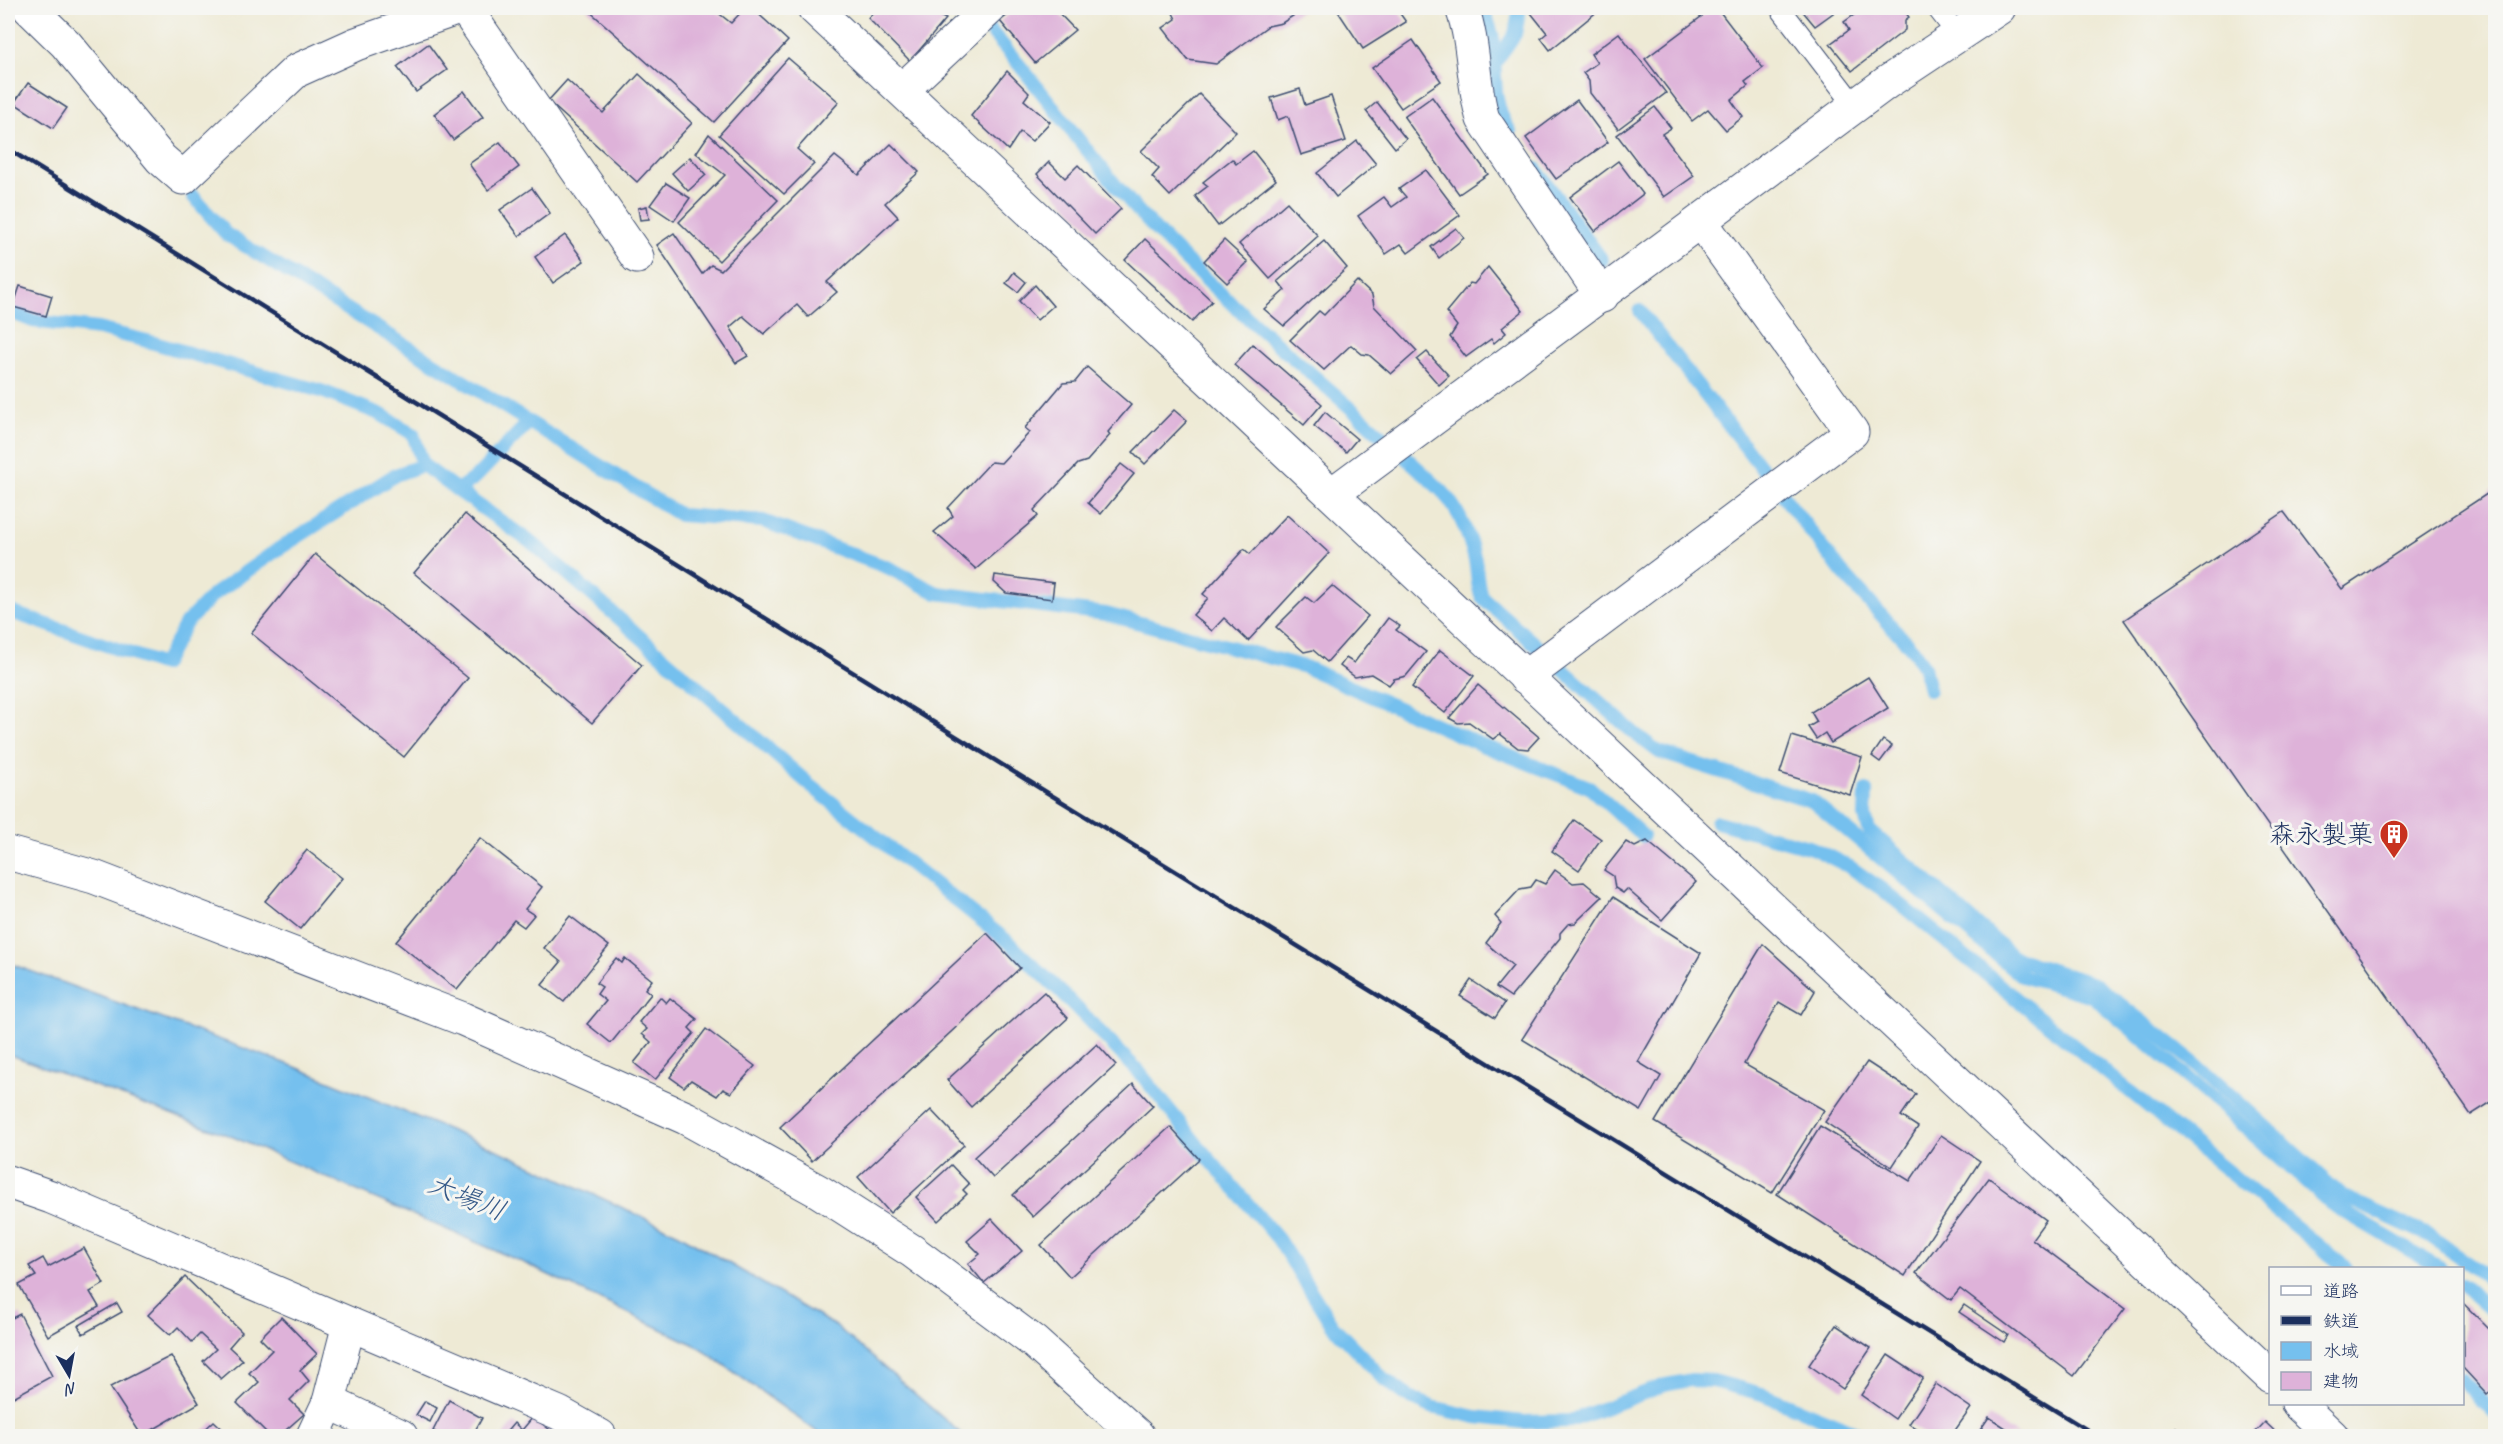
<svg xmlns="http://www.w3.org/2000/svg" width="2503" height="1444" viewBox="0 0 2503 1444" font-family="Caveat,'Klee One',sans-serif">
	<style>
		.water { fill: #75c0ee; stroke: #4878a6; stroke-width: 1.5 }
		.lines { fill: none; stroke-linecap: round; stroke-linejoin: round }
		.stream { stroke: #75c0ee; stroke-width: 14 }
		.building { fill: #deb2d9 }
		.service-casing { stroke: #3b4b70; stroke-width: 22 }
		.minor-casing { stroke: #3b4b70; stroke-width: 35 }
		.tertiary-casing { stroke: #3b4b70; stroke-width: 35 }
		.service { stroke: #fff; stroke-width: 20 }
		.minor { stroke: #fff; stroke-width: 33 }
		.tertiary { stroke: #fff; stroke-width: 33 }
		.rail { stroke: #1b2f5e; stroke-width: 4.5 }
		.labels { text-anchor: middle; stroke-width: 6; stroke-linejoin: round; paint-order: stroke }
		.poi-label { font-size: 26px; fill: #1b2f5e; stroke: #f6f6f2; text-anchor: end }
		.water-label { font-size: 27px; font-style: italic; fill: #365a89; stroke: #f6f6f2 }
	</style>
	<rect width="100%" height="100%" fill="#f6f6f2"/>
	<filter id="ink" filterUnits="userSpaceOnUse"><feTurbulence type="fractalNoise" baseFrequency=".0167" numOctaves="2"/><feDisplacementMap in="SourceGraphic" scale="12" xChannelSelector="R" yChannelSelector="G"/><feConvolveMatrix kernelMatrix="1 2 1 2 8 2 1 2 1" color-interpolation-filters="sRGB"/></filter>
	<filter id="wash" filterUnits="userSpaceOnUse"><feTurbulence type="fractalNoise" baseFrequency=".008" numOctaves="4" result="noise"/><feDisplacementMap in="SourceGraphic" scale="24" xChannelSelector="R" yChannelSelector="G"/><feGaussianBlur stdDeviation="1.35" result="paint"/><feColorMatrix in="noise" values="0 0 0 0 0 0 0 0 0 0 0 0 0 0 0 0 0 1.4 0 .05"/><feComposite in="paint" operator="in"/></filter>
	<g filter="url(#wash)">
		<rect width="100%" height="100%" fill="#eeead5"/>
		<polygon class="water" points="8,963 293,1066 500,1151 679,1234 837,1327 964,1436 823,1436 699,1347 524,1263 233,1137 8,1054"/>
		<g class="lines">
			<g class="stream">
				<path d="M 1482,8 C 1486,17 1491,28 1493,39 C 1497,72 1490,102 1510,131"/>
				<path d="M 978,17 C 1040,84 1090,161 1153,227 C 1243,322 1348,400 1442,491 C 1459,510 1469,535 1475,560 C 1478,573 1476,585 1482,597 L 1635,734 L 1659,752 L 1812,801 L 2022,976 L 2092,996 L 2212,1098 L 2331,1204 L 2440,1268"/>
				<polyline points="1494,64 1515,34 1520,8"/>
				<polyline points="1536,169 1602,260"/>
				<polyline points="193,196 226,234 529,422"/>
				<polyline points="8,311 33,321 98,329 147,341 324,392 380,414 413,434 423,465"/>
				<polyline points="1640,311 1842,572 1914,651 1924,667 1929,690"/>
				<polyline points="457,490 536,546 810,785 1006,940 1062,993 1140,1073 1199,1147 1278,1239 1332,1325 1384,1379 1409,1397 1432,1407 1476,1417 1523,1422 1570,1421 1665,1385 1691,1380 1713,1381 1762,1394 1865,1436"/>
				<polyline points="8,611 163,665 186,623 213,595 277,550 395,475 423,465 457,490 476,477 529,422 680,515 763,521 889,568 937,593 1106,614 1305,667 1484,746 1589,787 1643,836"/>
				<polyline points="1866,791 1865,816 1869,830 2015,958 2096,985 2196,1064 2342,1196 2430,1236 2496,1283"/>
				<polyline points="1717,822 1812,848 1850,867 1883,890 2346,1268"/>
				<polyline points="2462,1285 2496,1314"/>
				<polyline points="2462,1380 2496,1415"/>
			</g>
		</g>
		<g id="blocks">
			<g class="building">
				<polygon points="586,8 712,8 731,23 745,8 752,8 788,41 714,122"/>
				<polygon points="878,8 922,8 946,19 910,61 868,18"/>
				<polygon points="1017,8 1054,8 1075,30 1035,63 1000,21"/>
				<polygon points="1178,8 1305,8 1282,23 1268,26 1216,64 1188,60 1163,28 1176,19 1172,11"/>
				<polygon points="1340,8 1396,8 1406,22 1363,49 1337,10"/>
				<polygon points="1527,8 1598,8 1599,10 1550,50 1541,38 1547,33"/>
				<polygon points="1713,8 1717,8 1763,68 1745,82 1748,86 1731,100 1743,117 1726,130 1708,109 1692,121 1645,59"/>
				<polygon points="1800,8 1840,8 1815,26"/>
				<polygon points="1864,8 1902,8 1909,17 1905,20 1905,30 1852,71 1830,44 1849,30 1844,22"/>
				<polygon points="1619,33 1666,93 1618,129 1590,93 1589,81 1583,73 1597,63 1591,54"/>
				<polygon points="1413,40 1441,81 1401,108 1372,68"/>
				<polygon points="428,44 447,70 416,92 397,67"/>
				<polygon points="788,58 839,102 797,149 814,164 784,194 719,135"/>
				<polygon points="1007,71 1029,93 1024,100 1050,122 1032,141 1020,132 1008,150 971,116"/>
				<polygon points="639,74 692,123 637,182 548,101 567,80 603,113"/>
				<polygon points="28,83 67,108 53,128 14,103"/>
				<polygon points="1300,89 1305,105 1331,96 1346,141 1301,155 1288,116 1278,120 1271,98"/>
				<polygon points="464,91 483,117 453,140 434,114"/>
				<polygon points="1199,94 1236,132 1170,196 1152,177 1159,169 1141,151"/>
				<polygon points="1432,97 1488,174 1459,194 1404,117"/>
				<polygon points="1577,100 1608,142 1556,179 1526,138"/>
				<polygon points="1377,102 1406,139 1395,148 1366,111"/>
				<polygon points="1655,107 1671,128 1662,134 1694,176 1664,197 1617,135"/>
				<polygon points="709,134 778,200 719,261 679,222 725,175 696,153"/>
				<polygon points="1357,141 1376,164 1336,197 1317,173"/>
				<polygon points="500,142 519,167 488,190 469,164"/>
				<polygon points="891,144 919,172 885,203 898,217 827,282 837,292 808,317 797,305 764,334 743,316 730,327 748,356 736,363 657,245 674,233 702,274 711,265 721,270 835,156 859,175"/>
				<polygon points="1253,151 1276,180 1218,226 1195,196 1208,186 1203,182 1232,159 1236,164"/>
				<polygon points="690,157 706,175 688,191 672,173"/>
				<polygon points="1618,161 1643,194 1595,231 1570,197"/>
				<polygon points="1049,162 1065,178 1078,165 1121,209 1095,234 1037,174"/>
				<polygon points="1426,170 1460,215 1408,253 1401,244 1386,254 1358,216 1384,197 1392,207 1406,197 1399,189"/>
				<polygon points="666,183 690,198 674,221 650,205"/>
				<polygon points="532,188 550,213 519,236 500,210"/>
				<polygon points="1287,202 1318,236 1270,279 1239,244"/>
				<polygon points="647,206 649,219 640,220 638,208"/>
				<polygon points="1456,228 1464,238 1439,258 1431,247"/>
				<polygon points="565,235 584,261 553,283 535,257"/>
				<polygon points="1145,239 1212,301 1192,322 1125,260"/>
				<polygon points="1224,240 1248,262 1227,283 1204,261"/>
				<polygon points="1324,241 1347,268 1284,326 1264,309 1285,290 1278,281"/>
				<polygon points="1488,267 1523,311 1502,328 1506,333 1494,343 1491,339 1466,357 1450,337 1457,326 1446,312 1470,283 1474,284"/>
				<polygon points="1014,272 1026,282 1018,292 1006,283"/>
				<polygon points="1357,281 1372,295 1374,306 1417,351 1391,374 1369,355 1362,354 1351,345 1324,370 1290,340 1319,311 1324,315"/>
				<polygon points="1035,285 1053,306 1037,320 1019,301"/>
				<polygon points="20,286 52,296 46,316 13,307"/>
				<polygon points="1253,344 1322,404 1304,425 1234,365"/>
				<polygon points="1427,352 1449,376 1439,385 1417,360"/>
				<polygon points="1087,367 1131,405 1108,432 1110,435 1087,461 1078,464 1034,510 1038,516 976,569 934,532 953,516 948,508 991,462 1001,463 1030,432 1025,428 1063,383 1075,382"/>
				<polygon points="1174,410 1187,421 1145,464 1133,452"/>
				<polygon points="1325,412 1357,439 1346,452 1314,426"/>
				<polygon points="1121,464 1134,474 1101,514 1088,503"/>
				<polygon points="2496,488 2496,1099 2471,1115 2124,620 2284,512 2342,589"/>
				<polygon points="465,514 642,665 592,723 414,573"/>
				<polygon points="1287,515 1329,553 1248,641 1224,618 1212,631 1193,615 1208,598 1203,594 1244,549 1250,554"/>
				<polygon points="315,554 468,678 404,757 251,633"/>
				<polygon points="995,575 1054,583 1052,599 1006,593 994,582"/>
				<polygon points="1332,586 1368,616 1327,662 1313,650 1304,652 1276,627 1306,597 1314,603"/>
				<polygon points="1388,618 1400,626 1396,630 1426,652 1406,676 1394,679 1389,685 1371,674 1355,677 1340,666 1346,658 1354,663"/>
				<polygon points="1440,650 1474,676 1445,713 1412,687"/>
				<polygon points="1868,677 1888,708 1831,743 1825,733 1816,739 1808,727 1817,722 1811,712"/>
				<polygon points="1478,685 1539,737 1528,749 1518,748 1500,734 1493,739 1469,722 1458,723 1449,718"/>
				<polygon points="1792,736 1862,757 1850,795 1780,773"/>
				<polygon points="1883,740 1892,746 1880,762 1872,756"/>
				<polygon points="1574,820 1601,839 1579,870 1552,851"/>
				<polygon points="480,838 542,887 525,909 534,915 524,927 514,920 457,990 396,942"/>
				<polygon points="1647,841 1696,882 1662,920 1627,889 1623,893 1615,888 1613,876 1604,870 1626,842 1635,847"/>
				<polygon points="307,850 342,878 300,929 265,901"/>
				<polygon points="1555,870 1573,883 1584,882 1602,897 1575,923 1568,924 1560,933 1560,938 1511,997 1496,987 1513,966 1486,943 1501,923 1495,916 1520,889 1531,887 1536,880 1545,884"/>
				<polygon points="1613,897 1701,953 1638,1062 1661,1076 1641,1111 1522,1039"/>
				<polygon points="570,916 609,946 564,1002 542,985 561,962 544,948"/>
				<polygon points="987,933 1020,968 812,1161 780,1127"/>
				<polygon points="1763,944 1815,991 1801,1015 1779,1002 1744,1064 1824,1110 1772,1193 1655,1122"/>
				<polygon points="616,958 622,963 625,958 652,980 645,989 651,994 611,1043 587,1024 606,1001 597,994 602,987 596,983"/>
				<polygon points="1471,980 1505,1003 1495,1018 1460,996"/>
				<polygon points="1044,992 1068,1018 971,1107 947,1080"/>
				<polygon points="660,997 666,1003 670,998 697,1019 689,1028 694,1033 655,1080 634,1063 651,1042 642,1034 647,1029 639,1022"/>
				<polygon points="706,1029 755,1066 731,1093 723,1089 717,1096 691,1080 684,1087 670,1077"/>
				<polygon points="1097,1044 1116,1065 993,1178 974,1157"/>
				<polygon points="1867,1062 1916,1094 1901,1116 1918,1127 1892,1167 1825,1122"/>
				<polygon points="1133,1084 1153,1106 1033,1217 1013,1195"/>
				<polygon points="931,1110 964,1145 890,1213 858,1177"/>
				<polygon points="1820,1126 1910,1181 1941,1135 1980,1161 1905,1276 1777,1194"/>
				<polygon points="1170,1127 1199,1159 1070,1277 1041,1245"/>
				<polygon points="951,1165 969,1184 963,1190 967,1194 938,1221 916,1197"/>
				<polygon points="1989,1178 2046,1220 2032,1239 2125,1309 2074,1376 1960,1289 1951,1300 1916,1273"/>
				<polygon points="992,1219 1022,1251 984,1283 968,1264 980,1254 967,1241"/>
				<polygon points="84,1248 104,1284 90,1292 99,1307 48,1336 19,1285 36,1276 29,1266 43,1258 48,1267"/>
				<polygon points="185,1277 242,1332 229,1347 243,1360 221,1379 203,1361 216,1349 200,1334 192,1342 178,1327 170,1335 148,1315"/>
				<polygon points="117,1303 122,1312 83,1334 78,1326"/>
				<polygon points="2463,1303 2496,1336 2496,1387 2487,1394 2463,1368"/>
				<polygon points="1964,1305 2008,1335 2004,1342 1959,1312"/>
				<polygon points="20,1314 52,1376 8,1400 8,1320"/>
				<polygon points="281,1317 317,1354 300,1370 309,1381 290,1400 304,1414 279,1436 270,1436 237,1403 259,1382 249,1373 272,1350 260,1338"/>
				<polygon points="1836,1325 1871,1348 1843,1389 1809,1365"/>
				<polygon points="1888,1355 1923,1378 1895,1419 1861,1395"/>
				<polygon points="171,1356 199,1403 142,1436 110,1387"/>
				<polygon points="1936,1384 1971,1408 1951,1436 1927,1436 1909,1424"/>
				<polygon points="449,1400 482,1418 472,1436 443,1436 433,1431"/>
				<polygon points="425,1401 437,1408 430,1422 416,1415"/>
				<polygon points="533,1417 558,1436 503,1436 514,1423 522,1430"/>
				<polygon points="1989,1417 2018,1436 1976,1436"/>
				<polygon points="214,1421 230,1436 198,1436"/>
				<polygon points="2265,1422 2280,1436 2252,1436"/>
				<polygon points="2176,1427 2186,1435 2185,1436 2170,1436"/>
			</g>
		</g>
	</g>
	<g filter="url(#ink)">
		<use href="#blocks" fill-opacity="0" stroke="#3b4b70" stroke-width="1.5"/>
		<g class="lines">
			<g class="service-casing">
				<g id="service">
					<polyline points="1780,8 1855,106"/>
					<polyline points="1937,8 1958,35"/>
				</g>
			</g>
			<g class="minor-casing">
				<g id="minor">
					<polyline points="29,8 66,44 161,159 183,178 296,71 356,44 459,8"/>
					<polyline points="465,8 637,257"/>
					<path d="M 1462,8 C 1475,44 1472,82 1483,119 L 1602,296"/>
					<polyline points="902,90 990,8"/>
					<polyline points="1332,494 1886,83 1999,8"/>
					<polyline points="1525,677 1852,432 1701,222"/>
					<polyline points="8,853 94,877 463,1019 686,1118 820,1192 912,1251 1034,1342 1138,1436"/>
					<polyline points="8,1182 51,1197 559,1413 600,1436"/>
					<polyline points="329,1402 401,1436"/>
					<polyline points="313,1436 329,1402 349,1324"/>
				</g>
			</g>
			<g class="tertiary-casing">
				<g id="tertiary">
					<polyline points="814,8 2270,1376"/>
					<polyline points="2298,1404 2332,1436"/>
				</g>
			</g>
			<use href="#service" class="service"/>
			<use href="#minor" class="minor"/>
			<use href="#tertiary" class="tertiary"/>
			<polyline class="rail" points="8,149 1051,795 2097,1436"/>
		</g>
	</g>
	<defs>
		<g id="building-pin" transform="scale(1.5)"><path d="M0 17L-7.5 6A9.5 9.5 0 1 1 7.5 6Z" fill="#c8321e" stroke="#f6f6f2"/><path d="M-4-6H4V6H1V3H-1V6H-4ZM-2.5-4.3h1.7v1.8h-1.7ZM.8-4.3h1.7v1.8H.8ZM-2.5-1h1.7V.8h-1.7ZM.8-1h1.7V.8H.8Z" fill="#fff"/></g>
	</defs>
	<g fill-rule="evenodd">
		<use href="#building-pin" x="2394" y="834"/>
	</g>
	<g class="labels">
		<g class="poi-label">
			<text x="2373" y="843">森永製菓</text>
		</g>
		<g class="water-label">
			<text transform="translate(467 1197) rotate(22)" y="9">大場川</text>
		</g>
	</g>
	<rect width="2503" height="1444" fill="none" stroke="#f6f6f2" stroke-width="30"/>
	<rect x="2269" y="1267" width="195" height="138" fill="#f6f6f2" stroke="#9ea6b7" stroke-width="1.5"/>
	<rect x="2281" y="1286" width="30" height="9" fill="#ffffff" stroke="#9ea6b7" stroke-width="1.5"/>
	<text x="2323" y="1297" font-size="18" fill="#1b2f5e">道路</text>
	<rect x="2281" y="1316" width="30" height="9" fill="#1b2f5e" stroke="#9ea6b7" stroke-width="1.5"/>
	<text x="2323" y="1327" font-size="18" fill="#1b2f5e">鉄道</text>
	<rect x="2281" y="1342" width="30" height="18" fill="#75c0ee" stroke="#9ea6b7" stroke-width="1.5"/>
	<text x="2323" y="1357" font-size="18" fill="#1b2f5e">水域</text>
	<rect x="2281" y="1372" width="30" height="18" fill="#deb2d9" stroke="#9ea6b7" stroke-width="1.5"/>
	<text x="2323" y="1387" font-size="18" fill="#1b2f5e">建物</text>
	<g transform="translate(69 1375) rotate(170)" stroke="#f6f6f2" stroke-width="4.5" paint-order="stroke">
	<path d="M0-4.5L10 22L0 15L-10 22Z" fill="#1b2f5e"/>
	<text y="-9" font-size="16" font-weight="bold" text-anchor="middle" fill="#1b2f5e">N</text>
	</g>
</svg>
